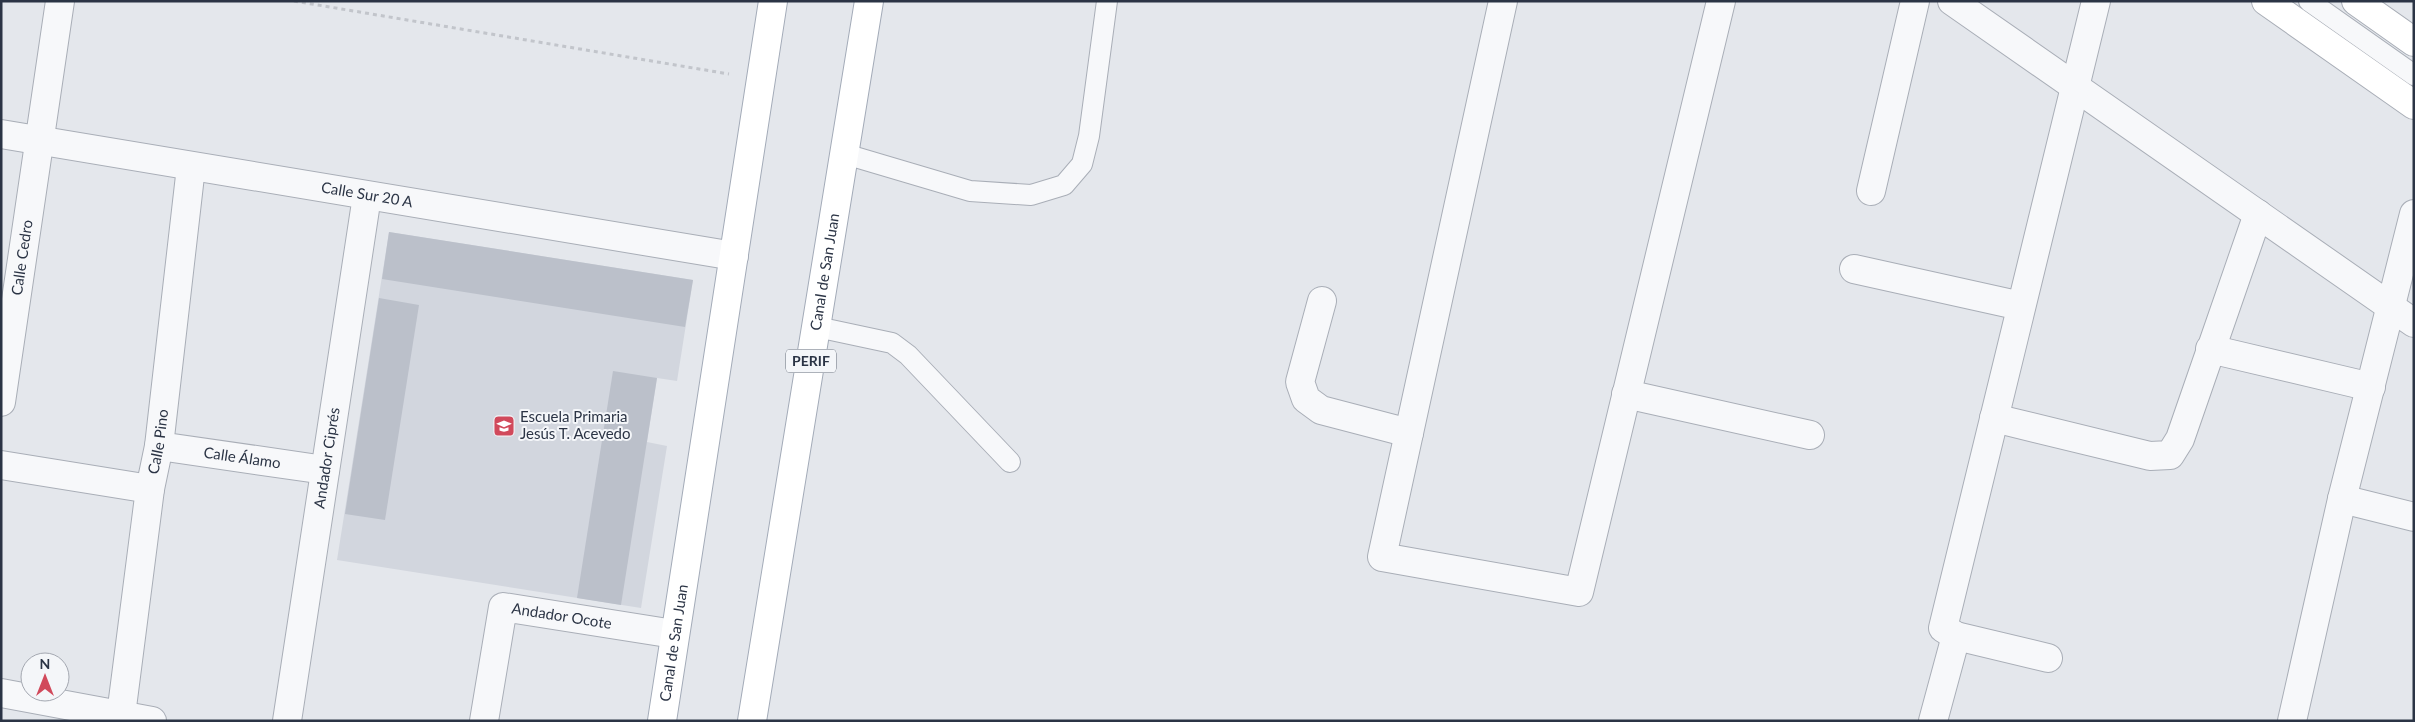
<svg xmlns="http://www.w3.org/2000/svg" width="2415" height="722" viewBox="0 0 2415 722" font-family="Lato,sans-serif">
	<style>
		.built { fill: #d2d6de }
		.building { fill: #bbc0ca }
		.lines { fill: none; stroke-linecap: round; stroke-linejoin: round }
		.lane-casing { stroke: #a9aeb7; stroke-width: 22 }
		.street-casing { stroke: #a9aeb7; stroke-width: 30 }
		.secondary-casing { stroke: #a9aeb7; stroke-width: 30 }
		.primary-casing { stroke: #a3abb8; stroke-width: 30 }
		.path { stroke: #c2c5cb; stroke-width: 3; stroke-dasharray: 4 4; stroke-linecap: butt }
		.lane { stroke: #f7f8fa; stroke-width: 20 }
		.street { stroke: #f7f8fa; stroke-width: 28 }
		.secondary { stroke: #fff; stroke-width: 28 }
		.primary { stroke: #fff; stroke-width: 28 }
		.labels { text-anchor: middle; stroke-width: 4; stroke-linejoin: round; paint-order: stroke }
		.shield { fill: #f4f6f9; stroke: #676e7b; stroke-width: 1 }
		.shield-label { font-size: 14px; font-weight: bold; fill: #2b3445 }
		.street-label { font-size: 15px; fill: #2b3445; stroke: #f4f6f9 }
		.poi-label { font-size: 15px; fill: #2b3445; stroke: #f4f6f9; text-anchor: start }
	</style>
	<rect width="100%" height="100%" fill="#e4e7ec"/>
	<polygon class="built" points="389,232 693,280 677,381 657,378 647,442 667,446 641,608 337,560"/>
	<g class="building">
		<polygon points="389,232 693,280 685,327 382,279"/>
		<polygon points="379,298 419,305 385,520 345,514"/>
		<polygon points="613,371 657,378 621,605 577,598"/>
	</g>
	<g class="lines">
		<g class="lane-casing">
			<g id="lane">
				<polyline points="2309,1 2414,75"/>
				<polyline points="845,154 970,191 1031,195 1064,185 1082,164 1089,136 1107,1"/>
				<polyline points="817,327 892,343 908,355 1010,462"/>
			</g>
		</g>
		<g class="street-casing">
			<g id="street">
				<polyline points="1503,1 1382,557 1579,592 1721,1"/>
				<polyline points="1952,1 2414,323"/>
				<path id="s1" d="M 1,134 L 734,256"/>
				<polyline points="1871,191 1915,1"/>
				<polyline points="1854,269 2021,306"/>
				<polyline points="1322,301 1300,382 1306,399 1321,410 1409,433"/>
				<polyline points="2210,349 2371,387"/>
				<polyline points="1626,394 1810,435"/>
				<path id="s2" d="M 1,402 L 60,1"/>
				<polyline points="1994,418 2150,456 2170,455 2180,439 2258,214"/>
				<path id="s3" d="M 159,446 L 325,470"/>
				<polyline points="1,465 150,489"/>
				<polyline points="2342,499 2414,517"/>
				<polyline points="2048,658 1956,636 1943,628 2096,1"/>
				<polyline points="1,693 152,721"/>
				<path id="s4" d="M 121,715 L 150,489 L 159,446 L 191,167"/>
				<path id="s5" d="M 287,721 L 367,196"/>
				<path id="s6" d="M 484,721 L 503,607 L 674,634"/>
				<polyline points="1933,721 1956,636"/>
				<polyline points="2292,721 2342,499 2414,214"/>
			</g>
		</g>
		<g class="secondary-casing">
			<g id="secondary">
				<polyline points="2266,1 2414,105"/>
				<polyline points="2356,1 2414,42"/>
			</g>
		</g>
		<g class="primary-casing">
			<g id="primary">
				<path id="s7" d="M 662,721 L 773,1"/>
				<path id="s8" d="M 752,721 L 869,1"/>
			</g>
		</g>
		<polyline class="path" points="294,1 729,74"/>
		<use href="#lane" class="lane"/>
		<use href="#street" class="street"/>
		<use href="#secondary" class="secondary"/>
		<use href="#primary" class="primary"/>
	</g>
	<defs>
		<g id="school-square" transform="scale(1.125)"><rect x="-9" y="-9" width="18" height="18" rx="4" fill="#d1495b" stroke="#f4f6f9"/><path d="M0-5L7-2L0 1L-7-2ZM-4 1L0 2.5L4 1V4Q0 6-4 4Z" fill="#fff"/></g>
	</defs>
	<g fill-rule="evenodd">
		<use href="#school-square" x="504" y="426"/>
	</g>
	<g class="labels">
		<rect class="shield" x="786" y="349.5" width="50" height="23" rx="4"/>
		<g class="shield-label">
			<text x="811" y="366">PERIF</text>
		</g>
		<g class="street-label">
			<text dy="5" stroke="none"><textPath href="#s1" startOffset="371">Calle Sur 20 A</textPath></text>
			<text dy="5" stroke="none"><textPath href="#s2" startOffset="146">Calle Cedro</textPath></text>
			<text dy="5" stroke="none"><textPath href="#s8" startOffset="455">Canal de San Juan</textPath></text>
			<text dy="5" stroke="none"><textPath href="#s4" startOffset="276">Calle Pino</textPath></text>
			<text dy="5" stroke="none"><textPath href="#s3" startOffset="84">Calle Álamo</textPath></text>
			<text dy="5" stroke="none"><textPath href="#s5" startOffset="266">Andador Ciprés</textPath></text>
			<text dy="5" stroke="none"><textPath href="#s6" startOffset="175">Andador Ocote</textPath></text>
			<text dy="5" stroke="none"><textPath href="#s7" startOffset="79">Canal de San Juan</textPath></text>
		</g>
		<g class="poi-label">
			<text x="520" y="422">Escuela Primaria<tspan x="520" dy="17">Jesús T. Acevedo</tspan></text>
		</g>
	</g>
	<rect width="2415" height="722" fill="none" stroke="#2b3445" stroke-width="5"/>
	<g transform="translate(45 677)"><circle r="24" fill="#f4f6f9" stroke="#a4a8b1"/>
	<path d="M0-4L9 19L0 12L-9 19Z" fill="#d1495b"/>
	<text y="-8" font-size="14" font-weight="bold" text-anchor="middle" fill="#2b3445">N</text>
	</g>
</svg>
